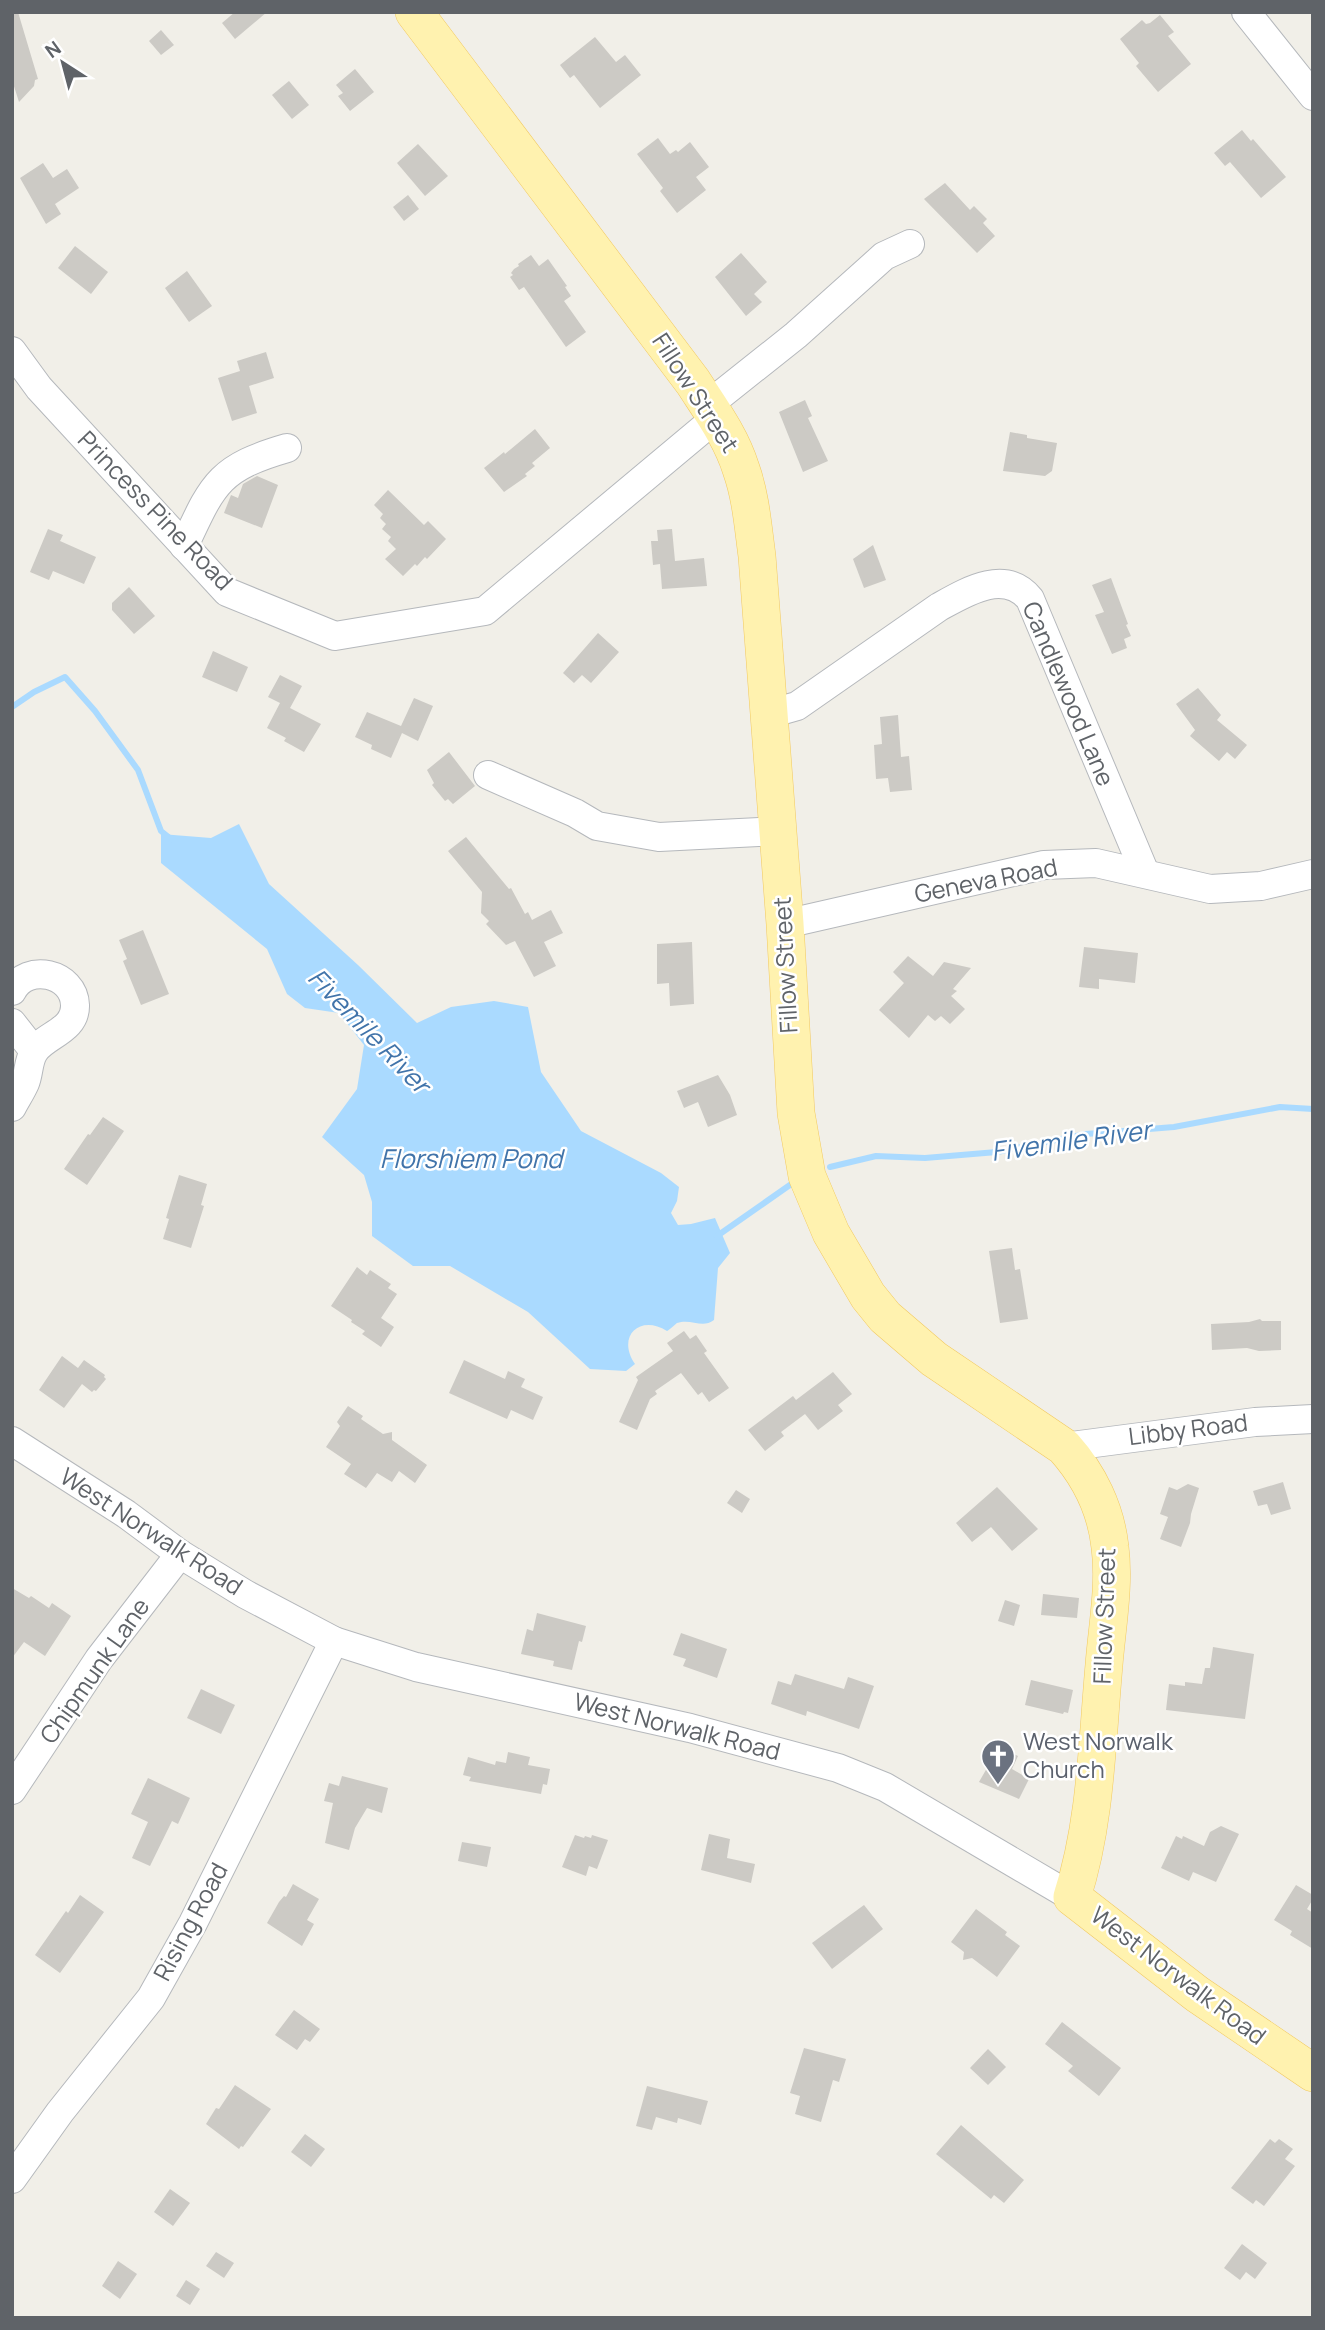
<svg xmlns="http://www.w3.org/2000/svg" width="1325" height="2330" viewBox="0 0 1325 2330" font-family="Manrope,sans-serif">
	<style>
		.water { fill: #aadaff }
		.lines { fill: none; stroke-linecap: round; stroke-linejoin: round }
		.stream { stroke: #aadaff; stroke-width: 6 }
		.building { fill: #cccac5 }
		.minor-casing { stroke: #b5b8bc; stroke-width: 30 }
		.major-casing { stroke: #f2c960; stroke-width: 38 }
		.minor { stroke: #fff; stroke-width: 28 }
		.major { stroke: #fff2af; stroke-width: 37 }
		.labels { text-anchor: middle; stroke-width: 5; stroke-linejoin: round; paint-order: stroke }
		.street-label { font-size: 24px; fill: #5f6368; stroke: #fff }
		.worship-label { font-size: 24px; fill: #5b616d; stroke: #fff; text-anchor: start }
		.water-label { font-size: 26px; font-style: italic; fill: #4174aa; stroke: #fff }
	</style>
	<rect width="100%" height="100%" fill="#f1efe8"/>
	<path class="water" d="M 239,824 L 269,884 L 358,965 L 417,1023 L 451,1007 L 494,1001 L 528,1007 L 541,1072 L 581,1131 L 661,1173 L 679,1187 L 677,1201 L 671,1213 L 678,1225 L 691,1224 L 715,1218 L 730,1253 L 718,1268 L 714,1320 C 702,1329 691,1318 677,1323 C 677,1323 668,1331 667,1331 C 640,1314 616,1336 635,1364 L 626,1371 L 590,1369 L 528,1312 L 450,1266 L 413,1266 L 372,1236 L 372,1202 L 364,1175 L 322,1137 L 357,1089 L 364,1045 L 339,1013 L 305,1008 L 287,994 L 267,949 L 161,863 L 161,834 L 211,838 Z"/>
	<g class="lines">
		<g class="stream">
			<polyline points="12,707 34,692 65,677 95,711 138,770 161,831 171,839"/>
			<polyline points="830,1167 876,1156 925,1158 997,1152 1086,1134 1174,1127 1280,1107 1313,1109"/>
			<polyline points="717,1236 797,1180"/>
		</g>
	</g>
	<g class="building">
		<polygon points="12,12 18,12 38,79 35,80 34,86 19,102 12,80"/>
		<polygon points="235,12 267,12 235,39 222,23"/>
		<polygon points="1160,15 1174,32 1168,36 1191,64 1158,92 1136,66 1139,63 1120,39 1142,20 1146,24 1150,23"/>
		<polygon points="161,30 174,45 161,55 149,41"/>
		<polygon points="595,37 616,62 625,55 641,75 600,108 574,75 570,78 560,65"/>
		<polygon points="355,69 374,92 350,111 338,96 343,93 336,85"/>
		<polygon points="289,81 309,105 292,119 272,95"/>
		<polygon points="1242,130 1251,141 1253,139 1286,177 1261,198 1230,162 1225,166 1214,153"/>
		<polygon points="658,138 670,154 676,150 678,152 690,142 709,167 696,177 706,190 677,213 660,191 663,188 637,154"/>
		<polygon points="418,144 448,176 425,196 397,163"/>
		<polygon points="43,163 53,178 67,169 79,188 55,204 61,214 46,224 20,178"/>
		<polygon points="945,183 970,210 974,206 987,219 983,223 995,236 977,253 924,199"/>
		<polygon points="408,195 419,209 404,221 393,207"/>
		<polygon points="75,246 108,272 91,294 58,268"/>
		<polygon points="741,253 767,282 754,294 762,302 746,316 715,277"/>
		<polygon points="531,255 539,266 548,259 567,286 565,287 571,296 564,301 586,332 566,347 524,287 519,290 510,277 513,275 511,273 514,269 519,266 518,264"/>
		<polygon points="187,271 212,306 189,322 165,288"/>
		<polygon points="266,352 274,378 249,386 257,413 232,421 218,378 240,371 237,361"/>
		<polygon points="805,400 812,416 808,418 828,461 803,472 779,412"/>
		<polygon points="535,429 550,448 532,463 535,466 525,474 527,476 504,492 484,468 504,452 505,454"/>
		<polygon points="1010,432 1027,435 1027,438 1057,443 1052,471 1045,476 1003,471"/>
		<polygon points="257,476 278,485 262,528 224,513 231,495 238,498 243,484"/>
		<polygon points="388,490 424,525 428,521 446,539 427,559 425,557 417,566 415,564 403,576 385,559 396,549 388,541 391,537 382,529 386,524 380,518 383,514 374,505"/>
		<polygon points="48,529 63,535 60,541 96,557 84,584 53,571 49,580 30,572"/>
		<polygon points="672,529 675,561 704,558 707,586 662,589 660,564 653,565 651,541 658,541 657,530"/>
		<polygon points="873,545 886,580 864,588 853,559"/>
		<polygon points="1111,578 1128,624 1126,625 1131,636 1124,639 1127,648 1112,654 1095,615 1104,612 1092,585"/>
		<polygon points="129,587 155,616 134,634 112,610 112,603"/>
		<polygon points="598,633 619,652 591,683 582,675 574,683 563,673"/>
		<polygon points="213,651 248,667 237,692 202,677"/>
		<polygon points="280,675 302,686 290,708 321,724 304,752 284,741 286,738 267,728 280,703 268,697"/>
		<polygon points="1198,688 1221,715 1217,720 1247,745 1235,759 1227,752 1219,761 1190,736 1195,730 1176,704"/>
		<polygon points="414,698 433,706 418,741 402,733 391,758 371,749 372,745 355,737 367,712 401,726"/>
		<polygon points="898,715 901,757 909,756 912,790 890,792 888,778 876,779 874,745 882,744 880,717"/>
		<polygon points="449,752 475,786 453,804 448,799 445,801 432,785 434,783 427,770"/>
		<polygon points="466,837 509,889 511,888 525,914 528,912 532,920 551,910 563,933 544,942 556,966 534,977 515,941 506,945 486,924 489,921 481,913 482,892 448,851"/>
		<polygon points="143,930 169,994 141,1005 123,961 127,959 119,940"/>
		<polygon points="692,942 694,1004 670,1006 669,983 657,984 657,944"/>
		<polygon points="1084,947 1138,953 1135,983 1099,979 1099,989 1079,987"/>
		<polygon points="908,956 933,976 944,962 971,968 953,989 957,991 951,996 965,1009 950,1024 941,1016 935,1021 928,1015 909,1038 879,1010 904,983 893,972"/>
		<polygon points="718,1075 730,1095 737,1115 708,1127 698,1102 684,1108 677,1091"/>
		<polygon points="103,1117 124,1131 87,1185 64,1169 88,1134 90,1135"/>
		<polygon points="179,1175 207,1184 201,1205 204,1206 191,1248 163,1239 169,1219 166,1218"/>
		<polygon points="1012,1248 1015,1270 1020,1269 1028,1319 1000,1323 989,1251"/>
		<polygon points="357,1267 367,1275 370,1270 391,1284 388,1288 397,1294 381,1318 394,1327 381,1347 362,1334 365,1331 351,1322 352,1320 331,1306"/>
		<polygon points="1260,1319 1262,1321 1281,1321 1281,1350 1259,1351 1247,1348 1212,1350 1211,1324 1249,1322"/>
		<polygon points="684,1331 690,1339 696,1335 707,1351 704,1353 729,1388 709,1402 702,1392 698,1395 681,1373 655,1391 657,1394 650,1399 637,1430 619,1422 638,1380 636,1377 673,1351 667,1343"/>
		<polygon points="62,1356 78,1368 84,1360 105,1375 104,1377 106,1379 96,1391 94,1390 92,1392 82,1384 64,1408 39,1390"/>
		<polygon points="464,1360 505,1379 508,1371 525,1379 521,1387 543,1397 533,1420 511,1410 507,1419 449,1393"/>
		<polygon points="833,1372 852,1394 838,1405 843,1411 818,1430 805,1414 781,1432 784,1436 765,1451 748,1430 793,1396 796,1400"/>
		<polygon points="348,1406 363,1416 361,1419 383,1434 392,1432 392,1440 427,1465 415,1483 399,1471 392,1482 377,1473 366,1488 344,1474 351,1464 326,1447 340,1426 337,1422"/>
		<polygon points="1283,1482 1291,1509 1271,1515 1267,1504 1258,1506 1253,1491"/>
		<polygon points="1188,1484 1199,1488 1191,1514 1190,1523 1181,1547 1160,1539 1168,1517 1160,1514 1169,1487 1177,1490"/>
		<polygon points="997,1487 1038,1529 1012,1551 991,1527 972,1542 956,1523"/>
		<polygon points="736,1490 750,1499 742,1513 727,1503"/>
		<polygon points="12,1588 29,1598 31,1596 49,1608 52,1603 71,1616 45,1656 24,1642 12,1658"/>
		<polygon points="1043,1594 1079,1598 1077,1618 1041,1615"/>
		<polygon points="1005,1600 1020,1605 1014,1626 998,1621"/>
		<polygon points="537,1613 586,1626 582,1642 579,1641 572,1670 553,1666 554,1661 521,1654 527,1629 533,1631"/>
		<polygon points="681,1633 727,1649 717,1678 683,1666 686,1659 673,1655"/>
		<polygon points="1213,1647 1254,1654 1245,1719 1166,1710 1169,1684 1185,1686 1185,1682 1202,1684 1205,1668 1210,1668"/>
		<polygon points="795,1674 844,1689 848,1677 874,1686 859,1729 807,1711 806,1716 771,1704 778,1681 791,1685"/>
		<polygon points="1031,1680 1073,1690 1068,1713 1064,1712 1063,1714 1025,1705"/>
		<polygon points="201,1689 235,1705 221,1734 187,1718"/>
		<polygon points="999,1747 1018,1756 1012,1769 1029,1779 1019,1799 979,1782"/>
		<polygon points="508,1752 530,1757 528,1765 550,1769 547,1785 543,1784 541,1794 469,1781 471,1777 463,1775 468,1757 495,1765 496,1761 506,1763"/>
		<polygon points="342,1776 388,1788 382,1813 367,1808 355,1828 349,1850 325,1843 333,1803 324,1801 329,1783 339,1786"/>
		<polygon points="148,1778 190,1798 178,1824 172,1821 150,1866 132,1858 148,1822 131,1814"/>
		<polygon points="1221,1826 1239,1834 1216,1882 1193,1872 1189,1881 1161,1868 1176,1836 1182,1839 1183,1836 1204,1846 1210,1832"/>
		<polygon points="709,1834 730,1839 727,1858 755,1864 751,1883 701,1870"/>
		<polygon points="575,1835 584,1838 585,1836 591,1838 592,1835 608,1840 597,1869 589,1866 586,1876 562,1867"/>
		<polygon points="462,1842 491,1847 487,1867 458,1861"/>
		<polygon points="293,1884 319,1899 307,1920 314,1924 302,1946 267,1923 279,1902 284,1896 286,1897"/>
		<polygon points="1296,1885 1313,1895 1313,1899 1307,1909 1313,1913 1313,1949 1290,1935 1292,1931 1274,1920"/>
		<polygon points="80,1895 104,1912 60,1973 35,1955 66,1911 68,1913"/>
		<polygon points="864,1905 883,1929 832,1969 812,1943"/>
		<polygon points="976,1909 1007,1932 1005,1935 1020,1946 997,1977 972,1958 963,1960 964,1952 951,1942"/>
		<polygon points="294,2010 320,2029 310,2042 305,2039 297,2050 275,2035"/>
		<polygon points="1062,2022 1121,2068 1099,2096 1068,2071 1073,2066 1045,2044"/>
		<polygon points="804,2048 846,2059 839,2082 833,2080 821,2122 795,2114 800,2096 790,2093"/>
		<polygon points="988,2049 1006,2067 988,2085 970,2068"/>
		<polygon points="235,2085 271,2109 243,2147 241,2146 239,2149 206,2124 216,2108 219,2109"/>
		<polygon points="647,2086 708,2101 701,2125 678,2118 677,2123 656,2117 652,2130 636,2126"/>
		<polygon points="961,2125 1024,2180 1004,2203 994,2195 991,2199 936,2154"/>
		<polygon points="305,2134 325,2149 311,2167 291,2152"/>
		<polygon points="1270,2139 1275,2143 1279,2139 1293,2149 1285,2159 1295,2166 1264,2206 1256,2200 1253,2204 1231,2188"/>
		<polygon points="170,2189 190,2203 173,2226 154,2212"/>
		<polygon points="1242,2244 1267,2263 1255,2279 1246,2272 1240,2280 1224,2268"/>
		<polygon points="216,2252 234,2263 224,2278 206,2266"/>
		<polygon points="118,2261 137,2274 120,2299 102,2286"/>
		<polygon points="186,2280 200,2289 190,2305 176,2296"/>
	</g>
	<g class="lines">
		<g class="minor-casing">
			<g id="minor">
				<polyline points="1246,12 1313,96"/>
				<polyline points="12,351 39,388 227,592 335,636 485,611 717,417"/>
				<polyline points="708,405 796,335 884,256 910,244"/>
				<path d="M 184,546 C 213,484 218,468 287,448"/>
				<path d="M 769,714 L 797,706 L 939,607 C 966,592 1005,568 1030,599 L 1145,873"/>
				<polyline points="488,775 575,813 597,826 659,837 778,831"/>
				<polyline points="785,924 1044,865 1096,863 1210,889 1261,886 1313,874"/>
				<path d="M 12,991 C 27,962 74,973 75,1005 C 76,1031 44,1035 34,1052 C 28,1061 29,1074 25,1083 C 21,1092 16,1099 12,1107"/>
				<polyline points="12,1023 34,1051"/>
				<polyline points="12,1441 126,1514 180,1554 245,1594 334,1641 416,1667 690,1728 838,1768 885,1787 1072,1897"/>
				<polyline points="1064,1447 1255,1422 1313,1419"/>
				<polyline points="12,1790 99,1659 180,1554"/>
				<polyline points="12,2179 60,2112 151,1998 193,1923 334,1641"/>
			</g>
		</g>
		<g class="major-casing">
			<path id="major" d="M 414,12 L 693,382 C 711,410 731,437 741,469 C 751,497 753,527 757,556 L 785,924 L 796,1113 L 807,1176 L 831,1233 L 868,1296 L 885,1317 L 934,1359 L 1064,1447 C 1089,1475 1106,1510 1110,1547 C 1115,1585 1107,1627 1104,1665 C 1097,1742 1096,1823 1072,1897 L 1197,1994 L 1313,2073"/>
		</g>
		<use href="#minor" class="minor"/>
		<use href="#major" class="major"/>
	</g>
	<defs>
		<g id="church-pin" transform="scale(1.75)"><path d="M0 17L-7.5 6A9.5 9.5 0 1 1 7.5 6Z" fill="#6b7280" stroke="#fff"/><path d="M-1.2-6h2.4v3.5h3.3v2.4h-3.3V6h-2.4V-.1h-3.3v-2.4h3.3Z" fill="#fff"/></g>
	</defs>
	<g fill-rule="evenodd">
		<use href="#church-pin" x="998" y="1756"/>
	</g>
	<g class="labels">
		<g class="street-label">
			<text transform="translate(695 393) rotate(57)" y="8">Fillow Street</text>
			<text transform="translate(155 511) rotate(46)" y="8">Princess Pine Road</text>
			<text transform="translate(1068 694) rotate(67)" y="8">Candlewood Lane</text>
			<text transform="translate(986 881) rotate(-11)" y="8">Geneva Road</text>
			<text transform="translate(786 965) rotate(-93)" y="8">Fillow Street</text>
			<text transform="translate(1188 1430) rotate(-7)" y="8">Libby Road</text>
			<text transform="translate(151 1532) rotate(33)" y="8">West Norwalk Road</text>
			<text transform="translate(1105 1616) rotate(-88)" y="8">Fillow Street</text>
			<text transform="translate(95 1671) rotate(-55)" y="8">Chipmunk Lane</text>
			<text transform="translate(677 1727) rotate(14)" y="8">West Norwalk Road</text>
			<text transform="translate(191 1922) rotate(-62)" y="8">Rising Road</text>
			<text transform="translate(1178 1976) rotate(37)" y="8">West Norwalk Road</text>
		</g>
		<g class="worship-label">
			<text x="1023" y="1750">West Norwalk<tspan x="1023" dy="28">Church</tspan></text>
		</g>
		<g class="water-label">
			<text transform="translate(369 1031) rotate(46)" y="9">Fivemile River</text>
			<text transform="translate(1071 1141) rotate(-8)" y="9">Fivemile River</text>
			<text x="471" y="1168">Florshiem Pond</text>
		</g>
	</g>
	<rect width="1325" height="2330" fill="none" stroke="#5f6368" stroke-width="28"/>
	<g transform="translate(63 63) rotate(324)" stroke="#ffffff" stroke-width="5" paint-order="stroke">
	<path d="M0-5L12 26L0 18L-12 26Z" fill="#5f6368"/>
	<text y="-10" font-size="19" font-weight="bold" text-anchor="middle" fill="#5f6368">N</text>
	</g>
</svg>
